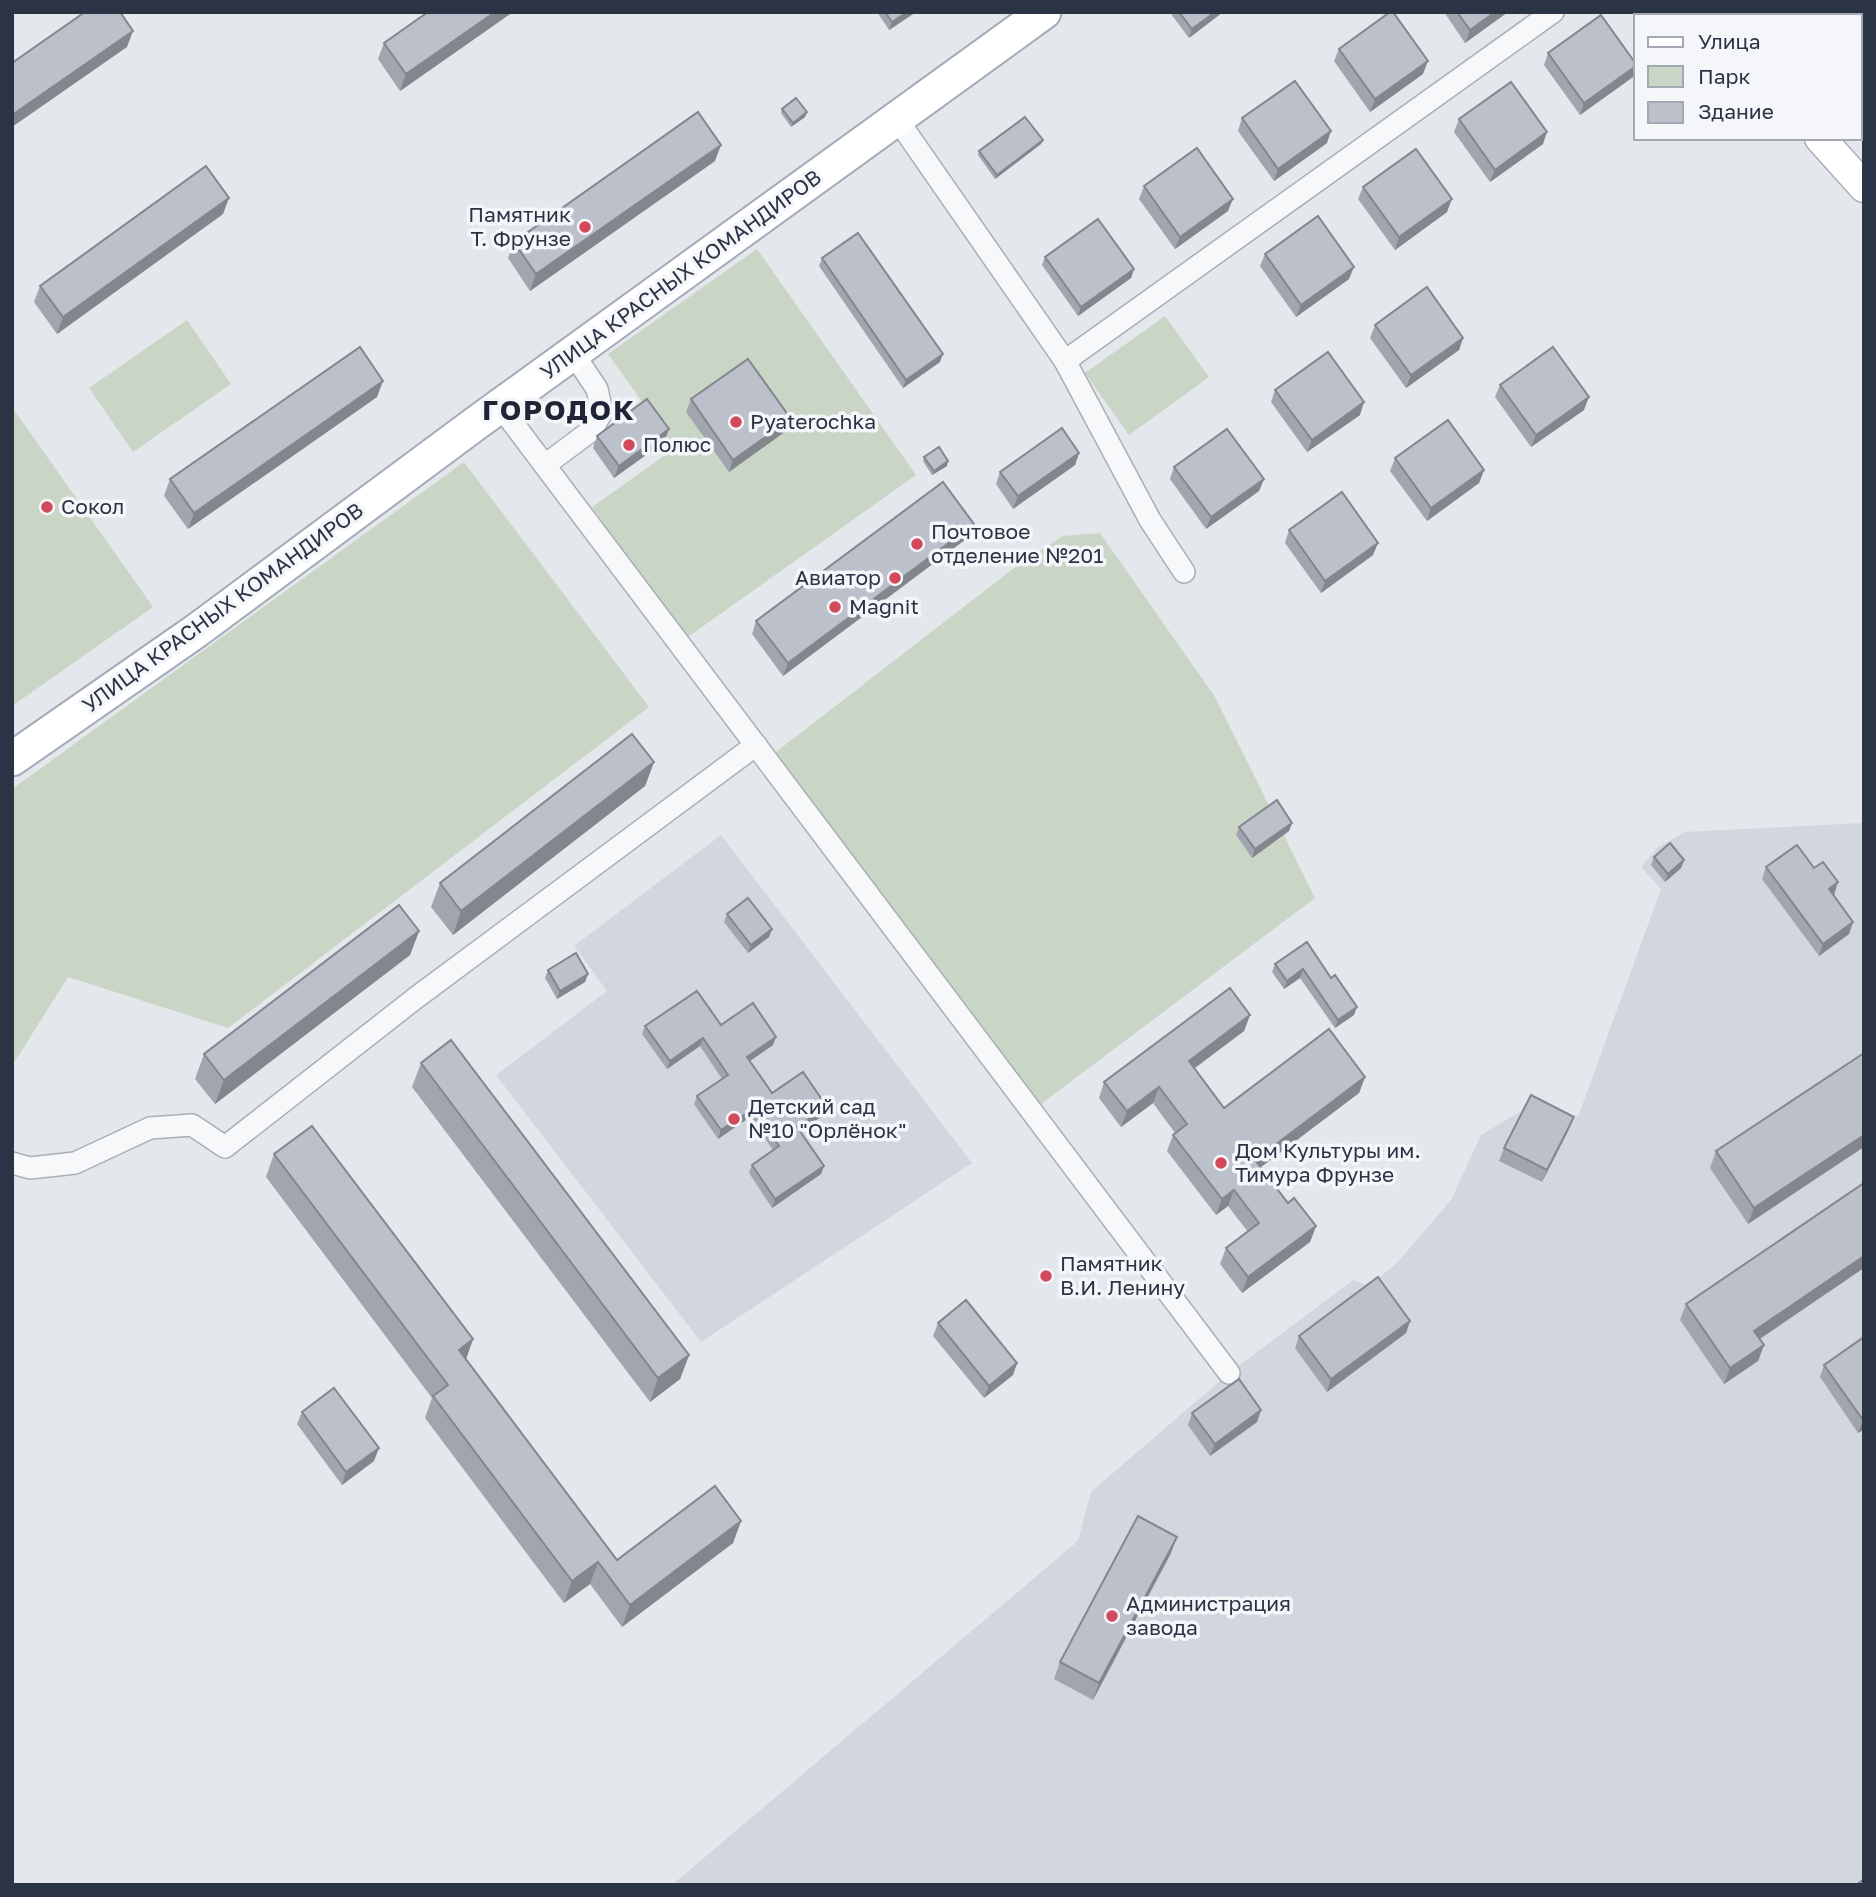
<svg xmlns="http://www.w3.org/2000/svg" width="1876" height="1897" viewBox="0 0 1876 1897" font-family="'Golos Text',sans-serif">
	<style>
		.built { fill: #d2d6de }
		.green { fill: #c9d6c5 }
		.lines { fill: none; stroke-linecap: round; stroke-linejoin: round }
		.street-casing { stroke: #a9aeb7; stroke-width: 24 }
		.secondary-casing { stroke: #a9aeb7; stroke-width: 33 }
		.primary-casing { stroke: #a3abb8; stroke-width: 37 }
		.street { stroke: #f7f8fa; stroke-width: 21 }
		.secondary { stroke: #fff; stroke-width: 30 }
		.primary { stroke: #fff; stroke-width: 33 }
		.wall { fill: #a1a5ae }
		.shaded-wall { fill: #83868d }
		.building { fill: #bbc0ca; stroke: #83868d; stroke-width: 2 }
		.poi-dot { fill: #d1495b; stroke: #f4f6f9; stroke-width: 2.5 }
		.labels { text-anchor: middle; stroke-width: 7; stroke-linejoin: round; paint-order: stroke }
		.poi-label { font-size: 21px; fill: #2b3445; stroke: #f4f6f9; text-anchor: start }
		.street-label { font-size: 21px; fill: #2b3445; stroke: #f4f6f9 }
		.district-label { font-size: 28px; font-weight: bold; letter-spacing: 2px; fill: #1d2536; stroke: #f4f6f9 }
	</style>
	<rect width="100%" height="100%" fill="#e4e7ec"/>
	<g class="built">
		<polygon points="1864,823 1864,1885 672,1885 1078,1541 1091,1492 1229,1373 1353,1280 1368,1286 1397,1263 1451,1200 1481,1135 1526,1108 1569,1129 1579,1114 1661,889 1641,867 1658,847 1685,832"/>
		<polygon points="721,835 972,1163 701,1342 496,1075 607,991 574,946"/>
	</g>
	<g class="green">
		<polygon points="757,249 916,475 685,639 592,507 675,448 608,354"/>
		<polygon points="1165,316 1209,377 1129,435 1085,373"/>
		<polygon points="187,320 231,384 133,452 89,388"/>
		<polygon points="12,407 153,607 12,706"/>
		<polygon points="464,462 649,707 228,1028 68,977 12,1066 12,789"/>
		<polygon points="1100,533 1215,697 1315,898 1041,1104 772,755 1022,562 1063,536"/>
	</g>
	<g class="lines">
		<g class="street-casing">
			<g id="street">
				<polyline points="1860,31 1864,28"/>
				<polyline points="897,119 1065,361 1150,520 1184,572"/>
				<polyline points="1065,361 1553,12"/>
				<polyline points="500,406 1229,1373"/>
				<polyline points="545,465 592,430 602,412 597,389 573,353"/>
				<polyline points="12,1163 30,1168 75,1163 150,1128 192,1125 225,1147 417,997 756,745"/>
			</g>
		</g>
		<g class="secondary-casing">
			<g id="secondary">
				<polyline points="1712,12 1715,16"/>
				<polyline points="1820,138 1864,187"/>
			</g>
		</g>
		<g class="primary-casing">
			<polyline id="primary" points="12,759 196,631 479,421 1044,12"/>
		</g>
		<use href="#street" class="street"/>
		<use href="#secondary" class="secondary"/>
		<use href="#primary" class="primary"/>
	</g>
	<g class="wall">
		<polygon points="428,12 513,12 400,91 378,59 384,43"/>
		<polygon points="877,12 916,12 889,30"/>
		<polygon points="1172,12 1223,12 1189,38 1171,14"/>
		<polygon points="1444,12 1508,12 1465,43"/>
		<polygon points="1753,12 1827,12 1829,16 1755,16"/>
		<polygon points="1339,49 1423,74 1370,112 1334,61"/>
		<polygon points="1548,53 1633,77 1580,115 1544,65"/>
		<polygon points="782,109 807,112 805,117 791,127 781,113"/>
		<polygon points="1242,118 1327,143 1274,181 1238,131"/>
		<polygon points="1459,119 1543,144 1490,182 1454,132"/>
		<polygon points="1041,144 995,179 978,155 979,151"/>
		<polygon points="715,161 530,291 508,258 514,242"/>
		<polygon points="1144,186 1228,211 1175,249 1139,199"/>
		<polygon points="1363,187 1447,212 1395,250 1358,199"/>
		<polygon points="223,214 57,334 34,302 40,286"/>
		<polygon points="1265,254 1349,279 1296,317 1260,266"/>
		<polygon points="1045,257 1134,269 1131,278 1078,316 1042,265"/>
		<polygon points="822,258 940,362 903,388 819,266"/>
		<polygon points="1375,325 1463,338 1459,350 1406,388 1370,338"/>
		<polygon points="1500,385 1584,410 1531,447 1495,397"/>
		<polygon points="1275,390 1360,415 1307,452 1271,402"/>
		<polygon points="377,397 188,529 164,496 170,479"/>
		<polygon points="691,399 791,419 786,431 729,472 686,412"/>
		<polygon points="669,429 664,442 614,478 593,448 597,436"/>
		<polygon points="1079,453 1075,465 1013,509 996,484 1000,472"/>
		<polygon points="924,457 947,466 932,475 923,461"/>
		<polygon points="1395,458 1484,470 1479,483 1427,521 1390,471"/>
		<polygon points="1174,467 1264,479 1259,491 1206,529 1170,479"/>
		<polygon points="974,524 970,536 783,676 752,634 756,621"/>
		<polygon points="1289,530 1373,555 1321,593 1285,543"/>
		<polygon points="654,762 645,786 453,935 431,907 440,883"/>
		<polygon points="1292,823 1289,831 1252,858 1236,835 1239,827"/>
		<polygon points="1654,857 1684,860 1681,868 1665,882 1651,865"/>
		<polygon points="1766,867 1853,922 1849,934 1819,956 1762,879"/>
		<polygon points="727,914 772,929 769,937 748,953 724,922"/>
		<polygon points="419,931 410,955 215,1104 195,1079 204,1054"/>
		<polygon points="1307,942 1354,1015 1335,1028 1300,978 1284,989 1272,972 1275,964"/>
		<polygon points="548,970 588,974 585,982 557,999 545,978"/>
		<polygon points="1250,1015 1244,1031 1194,1068 1224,1108 1365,1077 1359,1093 1261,1167 1288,1203 1316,1226 1310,1242 1242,1293 1220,1264 1226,1248 1248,1232 1228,1206 1216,1215 1167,1151 1173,1135 1175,1133 1153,1103 1121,1127 1099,1098 1104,1082"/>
		<polygon points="721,1025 773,1045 750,1061 772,1093 827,1107 824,1115 800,1131 824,1166 821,1174 772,1208 749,1173 752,1165 773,1150 750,1117 718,1139 694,1104 697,1096 722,1079 700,1046 667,1069 642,1034 645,1026"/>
		<polygon points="1864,1053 1748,1224 1710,1168 1716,1151"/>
		<polygon points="421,1063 689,1355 680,1379 650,1402 412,1087"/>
		<polygon points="1569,1129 1542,1182 1499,1161 1504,1148"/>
		<polygon points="274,1154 473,1339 466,1359 617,1560 741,1521 733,1543 622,1627 590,1584 564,1603 425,1418 432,1398 266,1177"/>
		<polygon points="1686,1304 1760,1339 1764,1345 1758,1361 1724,1384 1680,1320"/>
		<polygon points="1410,1321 1406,1333 1327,1392 1295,1348 1299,1336"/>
		<polygon points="938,1323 1017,1363 1013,1375 984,1398 933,1336"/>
		<polygon points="1864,1337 1864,1429 1858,1433 1820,1377 1824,1365"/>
		<polygon points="1261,1410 1257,1422 1210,1456 1188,1425 1192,1413"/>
		<polygon points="302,1412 374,1461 342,1485 297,1424"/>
		<polygon points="1171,1553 1093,1700 1054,1679 1060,1662"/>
	</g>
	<g class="shaded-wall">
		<polygon points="495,12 513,12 400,91 406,74"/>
		<polygon points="907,12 916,12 889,30 892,22"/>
		<polygon points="1215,12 1223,12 1189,38 1192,29"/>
		<polygon points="1495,12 1508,12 1465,43 1470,30"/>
		<polygon points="133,31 127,47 12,127 12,115"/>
		<polygon points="1428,61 1423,74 1370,112 1375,99"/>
		<polygon points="1636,66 1633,77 1580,115 1584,103"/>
		<polygon points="1864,107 1864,115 1860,118 1860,110"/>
		<polygon points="807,112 805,117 791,127 793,123"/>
		<polygon points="1331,131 1327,143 1274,181 1278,169"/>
		<polygon points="1547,132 1543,144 1490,182 1495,170"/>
		<polygon points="1043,140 1041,144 995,179 997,175"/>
		<polygon points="721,145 715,161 530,291 536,274"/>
		<polygon points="229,198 223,214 57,334 63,317"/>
		<polygon points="1233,199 1228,211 1175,249 1180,237"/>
		<polygon points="1452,199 1447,212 1395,250 1399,237"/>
		<polygon points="1354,267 1349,279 1296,317 1301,305"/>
		<polygon points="1134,269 1131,278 1078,316 1081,307"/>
		<polygon points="1463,338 1459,350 1406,388 1411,375"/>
		<polygon points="943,354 940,362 903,388 906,380"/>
		<polygon points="383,381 377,397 188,529 194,513"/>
		<polygon points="1589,397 1584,410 1531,447 1536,435"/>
		<polygon points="1364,402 1360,415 1307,452 1312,440"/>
		<polygon points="791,419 786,431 729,472 733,460"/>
		<polygon points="669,429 664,442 614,478 619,466"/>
		<polygon points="1079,453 1075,465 1013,509 1018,496"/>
		<polygon points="948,461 947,466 932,475 934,471"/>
		<polygon points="1484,470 1479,483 1427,521 1431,508"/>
		<polygon points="1264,479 1259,491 1206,529 1211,517"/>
		<polygon points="974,524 970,536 783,676 788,663"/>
		<polygon points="1378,543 1373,555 1321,593 1325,581"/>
		<polygon points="654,762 645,786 453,935 461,911"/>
		<polygon points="1292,823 1289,831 1252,858 1255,849"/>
		<polygon points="1684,860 1681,868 1665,882 1668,874"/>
		<polygon points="1838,882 1834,895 1829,889"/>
		<polygon points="1853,922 1849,934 1819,956 1823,944"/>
		<polygon points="772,929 769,937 748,953 751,945"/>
		<polygon points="419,931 410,955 215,1104 224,1080"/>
		<polygon points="1303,969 1300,978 1284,989 1287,981"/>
		<polygon points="588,974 585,982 557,999 560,991"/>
		<polygon points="1357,1007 1354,1015 1335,1028 1338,1020"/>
		<polygon points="1250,1015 1244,1031 1183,1077 1189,1061"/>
		<polygon points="776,1037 773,1045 744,1065 747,1057"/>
		<polygon points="703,1038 700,1046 667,1069 670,1061"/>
		<polygon points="1365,1077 1359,1093 1249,1176 1255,1160"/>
		<polygon points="1159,1087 1153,1103 1121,1127 1127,1111"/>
		<polygon points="827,1107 824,1115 794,1135 797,1127"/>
		<polygon points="753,1109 750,1117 718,1139 721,1130"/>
		<polygon points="1574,1117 1569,1129 1542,1182 1547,1170"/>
		<polygon points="1864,1135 1864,1147 1748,1224 1754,1208"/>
		<polygon points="824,1166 821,1174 772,1208 775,1199"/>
		<polygon points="1234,1190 1228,1206 1216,1215 1222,1199"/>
		<polygon points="1316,1226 1310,1242 1242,1293 1248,1277"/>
		<polygon points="1864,1256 1864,1268 1748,1347 1754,1331"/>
		<polygon points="1410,1321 1406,1333 1327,1392 1331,1379"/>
		<polygon points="473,1339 465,1362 459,1350"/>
		<polygon points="1764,1345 1758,1361 1724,1384 1730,1368"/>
		<polygon points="689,1355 680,1379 650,1402 658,1378"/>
		<polygon points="1017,1363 1013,1375 984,1398 989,1386"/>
		<polygon points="1261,1410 1257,1422 1210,1456 1215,1444"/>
		<polygon points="1863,1420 1864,1420 1864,1429 1858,1433"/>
		<polygon points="379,1448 374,1461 342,1485 346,1472"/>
		<polygon points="741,1521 733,1543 622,1627 630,1605"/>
		<polygon points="1177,1537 1171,1553 1093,1700 1099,1683"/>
		<polygon points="598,1562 590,1584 564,1603 572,1581"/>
	</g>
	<g class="building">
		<polygon points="85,12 120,12 133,31 12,115 12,63"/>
		<polygon points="428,12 495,12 406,74 384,43"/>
		<polygon points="885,12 907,12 892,22"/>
		<polygon points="1179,12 1215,12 1192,29"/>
		<polygon points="1390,12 1393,12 1428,61 1375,99 1339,49"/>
		<polygon points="1457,12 1495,12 1470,30"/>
		<polygon points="1761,12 1827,12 1829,16 1764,16"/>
		<polygon points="1601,15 1636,64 1636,66 1584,103 1548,53"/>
		<polygon points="1864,60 1864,107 1860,110 1860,63"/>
		<polygon points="1295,81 1331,131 1278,169 1242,118"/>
		<polygon points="1511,82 1547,132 1495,170 1459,119"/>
		<polygon points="796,98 807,112 793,123 782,109"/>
		<polygon points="698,112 721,145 536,274 514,242"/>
		<polygon points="1025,117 1043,140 997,175 979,151"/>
		<polygon points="1197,148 1233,199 1180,237 1144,186"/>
		<polygon points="1416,149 1452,199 1399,237 1363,187"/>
		<polygon points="206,166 229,198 63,317 40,286"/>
		<polygon points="1318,216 1354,267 1301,305 1265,254"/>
		<polygon points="1098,219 1134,269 1081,307 1045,257"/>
		<polygon points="858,233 943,354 906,380 822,258"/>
		<polygon points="1427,287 1463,338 1411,375 1375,325"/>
		<polygon points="360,347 383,381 194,513 170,479"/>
		<polygon points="1553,347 1589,397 1536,435 1500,385"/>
		<polygon points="1328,352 1364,402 1312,440 1275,390"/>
		<polygon points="748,359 791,419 733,460 691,399"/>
		<polygon points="647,399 669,429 619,466 597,436"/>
		<polygon points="1448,420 1484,470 1431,508 1395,458"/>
		<polygon points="1062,428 1079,453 1018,496 1000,472"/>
		<polygon points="1227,429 1264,479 1211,517 1174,467"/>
		<polygon points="939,447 948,461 934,471 924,457"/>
		<polygon points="943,482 974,524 788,663 756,621"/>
		<polygon points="1342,492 1378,543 1325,581 1289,530"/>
		<polygon points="632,734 654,762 461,911 440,883"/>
		<polygon points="1277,800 1292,823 1255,849 1239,827"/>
		<polygon points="1670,843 1684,860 1668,874 1654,857"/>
		<polygon points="1797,845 1814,868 1823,862 1838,882 1829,889 1853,922 1823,944 1766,867"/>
		<polygon points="748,898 772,929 751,945 727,914"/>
		<polygon points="399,905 419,931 224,1080 204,1054"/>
		<polygon points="1307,942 1331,978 1335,975 1357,1007 1338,1020 1303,969 1287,981 1275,964"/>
		<polygon points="576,953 588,974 560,991 548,970"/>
		<polygon points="1230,988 1250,1015 1189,1061 1224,1108 1329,1029 1365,1077 1255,1160 1288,1203 1294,1198 1316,1226 1248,1277 1226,1248 1259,1223 1234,1190 1222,1199 1173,1135 1187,1124 1159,1087 1127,1111 1104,1082"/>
		<polygon points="697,991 721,1025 753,1003 776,1037 747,1057 772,1093 803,1072 827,1107 797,1127 824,1166 775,1199 752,1165 779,1146 753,1109 721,1130 697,1096 728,1075 703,1038 670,1061 645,1026"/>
		<polygon points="451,1040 689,1355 658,1378 421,1063"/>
		<polygon points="1864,1053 1864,1135 1754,1208 1716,1151"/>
		<polygon points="1531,1095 1574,1117 1547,1170 1504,1148"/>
		<polygon points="312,1126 473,1339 459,1350 617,1560 715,1486 741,1521 630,1605 598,1562 572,1581 433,1396 448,1385 274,1154"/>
		<polygon points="1864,1183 1864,1256 1754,1331 1764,1345 1730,1368 1686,1304"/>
		<polygon points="1378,1277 1410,1321 1331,1379 1299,1336"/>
		<polygon points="966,1300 1017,1363 989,1386 938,1323"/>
		<polygon points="1864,1337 1864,1420 1863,1420 1824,1365"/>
		<polygon points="1239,1379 1261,1410 1215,1444 1192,1413"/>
		<polygon points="334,1388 379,1448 346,1472 302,1412"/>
		<polygon points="1138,1516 1177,1537 1099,1683 1060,1662"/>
		<polygon points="1864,1879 1864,1885 1856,1885"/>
	</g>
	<g class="poi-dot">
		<circle cx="585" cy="227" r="7"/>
		<circle cx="736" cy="422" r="7"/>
		<circle cx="629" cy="445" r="7"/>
		<circle cx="47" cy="507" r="7"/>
		<circle cx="917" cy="544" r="7"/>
		<circle cx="895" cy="578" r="7"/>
		<circle cx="835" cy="607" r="7"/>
		<circle cx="734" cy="1119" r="7"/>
		<circle cx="1221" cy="1163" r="7"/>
		<circle cx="1046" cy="1276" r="7"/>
		<circle cx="1112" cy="1616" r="7"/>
	</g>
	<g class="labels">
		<g class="poi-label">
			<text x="571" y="222" text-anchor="end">Памятник<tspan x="571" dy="24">Т. Фрунзе</tspan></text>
			<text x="750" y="429">Pyaterochka</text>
			<text x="643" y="452">Полюс</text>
			<text x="61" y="514">Сокол</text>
			<text x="931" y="539">Почтовое<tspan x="931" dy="24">отделение №201</tspan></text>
			<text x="881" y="585" text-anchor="end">Авиатор</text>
			<text x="849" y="614">Magnit</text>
			<text x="748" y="1114">Детский сад<tspan x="748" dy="24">№10 "Орлёнок"</tspan></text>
			<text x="1235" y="1158">Дом Культуры им.<tspan x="1235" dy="24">Тимура Фрунзе</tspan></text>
			<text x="1060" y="1271">Памятник<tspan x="1060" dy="24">В.И. Ленину</tspan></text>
			<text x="1126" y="1611">Администрация<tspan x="1126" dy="24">завода</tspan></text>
		</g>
		<g class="street-label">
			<text transform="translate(681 275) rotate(-36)" y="7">УЛИЦА КРАСНЫХ КОМАНДИРОВ</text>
			<text transform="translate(223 608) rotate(-36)" y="7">УЛИЦА КРАСНЫХ КОМАНДИРОВ</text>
		</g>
		<g class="district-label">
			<text x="559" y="420">ГОРОДОК</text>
		</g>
	</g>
	<rect width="1876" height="1897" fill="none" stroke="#2b3445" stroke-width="28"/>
	<rect x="1634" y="14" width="228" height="126" fill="#f4f6f9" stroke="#a4a8b1" stroke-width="2"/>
	<rect x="1648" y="37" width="35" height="10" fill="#ffffff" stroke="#a4a8b1" stroke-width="2"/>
	<text x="1698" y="49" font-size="21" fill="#2b3445">Улица</text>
	<rect x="1648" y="66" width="35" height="21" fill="#c9d6c5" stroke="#a4a8b1" stroke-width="2"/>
	<text x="1698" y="84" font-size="21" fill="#2b3445">Парк</text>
	<rect x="1648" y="102" width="35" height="21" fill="#bbc0ca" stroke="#a4a8b1" stroke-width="2"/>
	<text x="1698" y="119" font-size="21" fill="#2b3445">Здание</text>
</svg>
